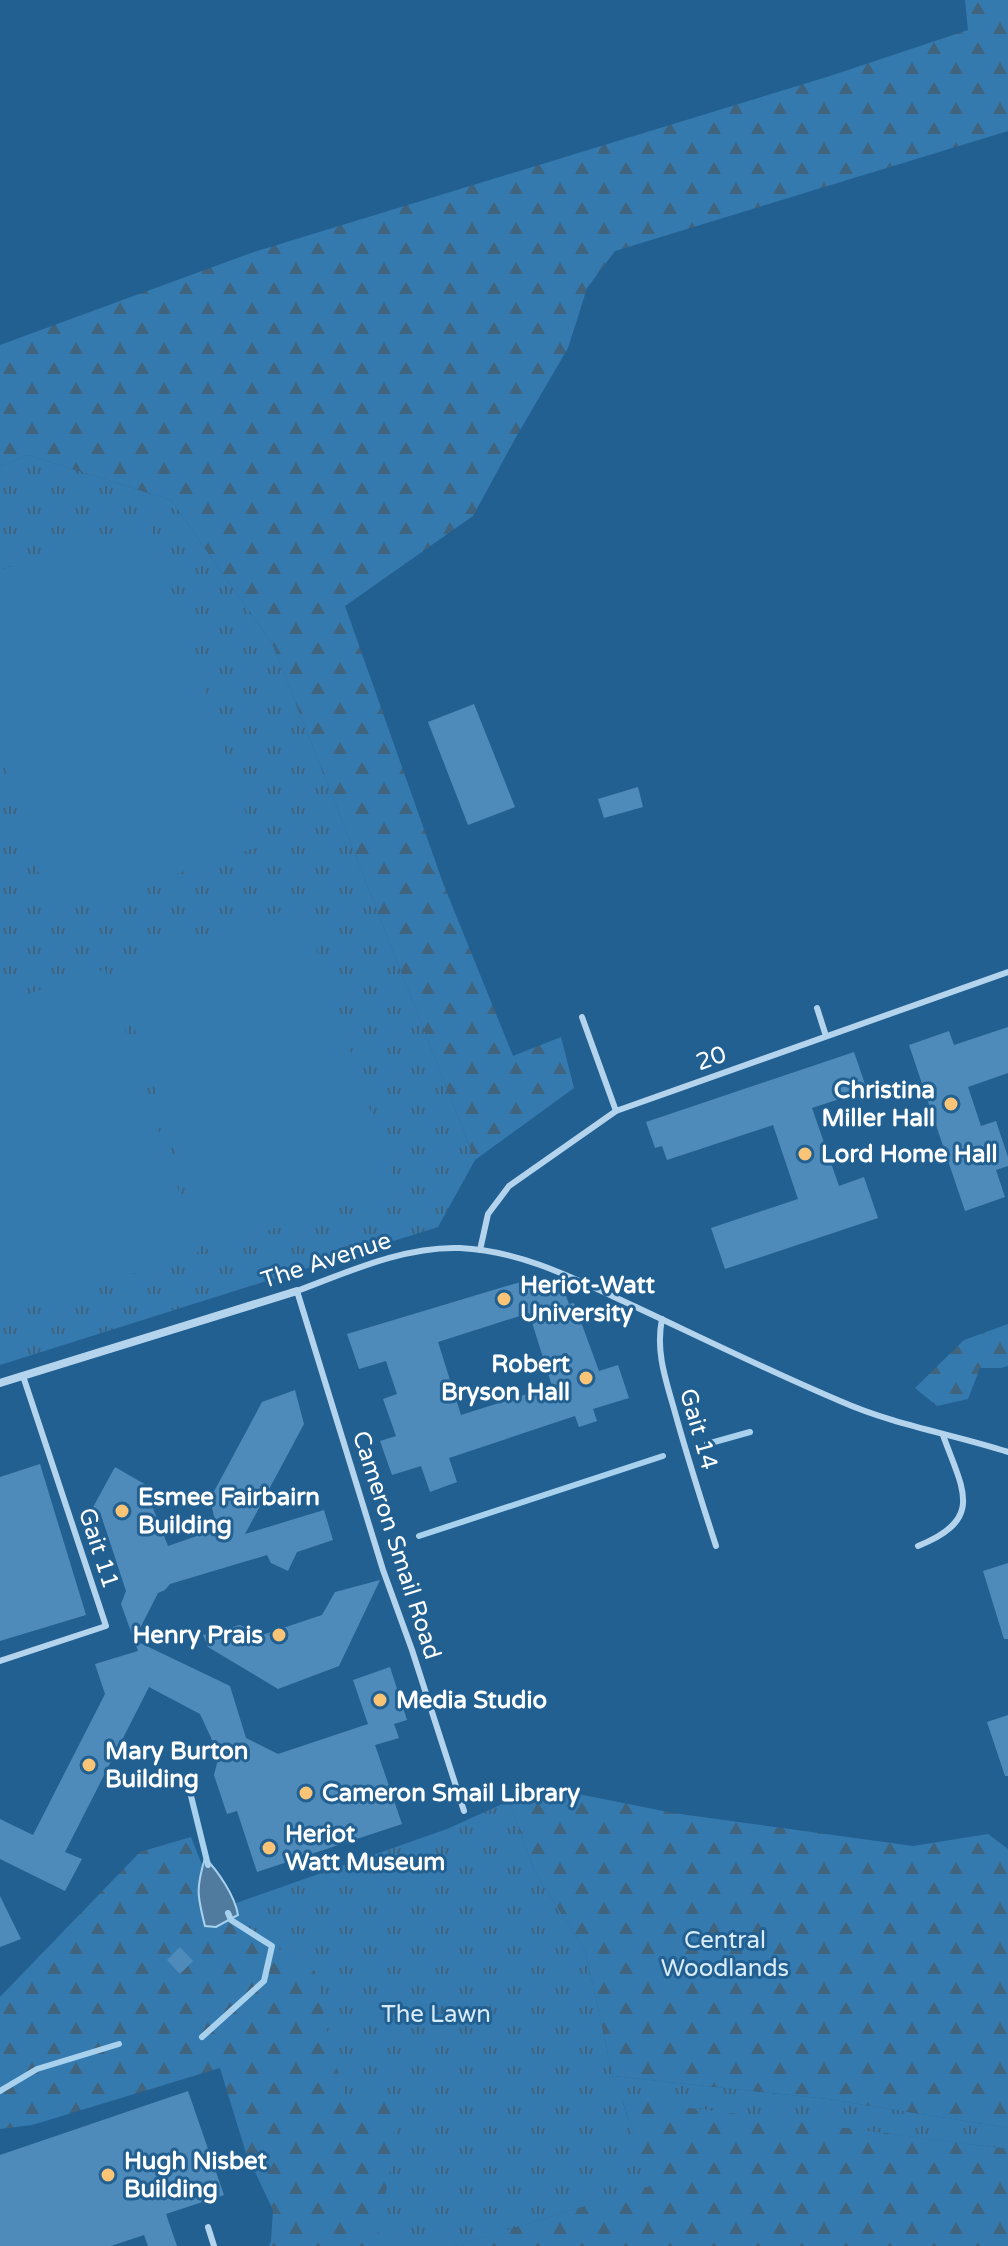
<svg xmlns="http://www.w3.org/2000/svg" width="1008" height="2246" viewBox="0 0 1008 2246" font-family="'Varela Round',sans-serif">
	<style>
		.grass { fill: url(#grass-tufts) }
		.forest { fill: url(#forest-firs) }
		.pitch { fill: #357aaf }
		.water { fill: #507b9e; stroke: #a8d1ee; stroke-width: 2 }
		.lines { fill: none; stroke-linecap: round; stroke-linejoin: round }
		.stream { stroke: #a8d1ee; stroke-width: 6 }
		.building { fill: #4f8bba; fill-rule: evenodd }
		.lane { stroke: #b4d4ed; stroke-width: 6 }
		.street { stroke: #b4d4ed; stroke-width: 8 }
		.poi-dot { fill: #f9c476; stroke: #226092; stroke-width: 3 }
		.labels { text-anchor: middle; stroke-width: 6; stroke-linejoin: round; paint-order: stroke }
		.street-label { font-size: 24px; fill: #fff; stroke: #226092 }
		.poi-label { font-size: 24px; font-weight: bold; fill: #fff; stroke: #226092; text-anchor: start }
		.park-label { font-size: 24px; fill: #d9ecf9; stroke: #226092 }
	</style>
	<defs>
		<pattern id="grass-tufts" width="24" height="20" patternUnits="userSpaceOnUse" patternTransform="scale(2)"><rect width="24" height="20" fill="#357aaf"/><path d="M3 7l-1-3M5 7V3M7 7l1-3M15 17l-1-3M17 17v-4M19 17l1-3" fill="none" stroke="#40637e"/></pattern>
		<pattern id="forest-firs" width="22" height="20" patternUnits="userSpaceOnUse" patternTransform="scale(2)"><rect width="22" height="20" fill="#357aaf"/><path d="M5 1l3.5 6h-7zM16 11l3.5 6h-7z" fill="#40637e"/></pattern>
	</defs>
	<rect width="100%" height="100%" fill="#226092"/>
	<g class="grass">
		<polygon points="28,455 171,500 273,645 475,1160 438,1227 0,1365 0,466"/>
		<polygon points="509,1801 535,1872 585,1950 613,2076 828,2099 1008,2128 1008,2149 622,2100 651,2186 455,2246 361,2246 219,1909 447,1829"/>
	</g>
	<g class="forest">
		<polygon points="965,0 1008,0 1008,131 615,251 587,288 568,348 516,437 473,516 345,606 443,883 513,1056 561,1037 574,1088 475,1160 273,645 171,500 28,455 0,466 0,345 251,253 830,76 968,30"/>
		<polygon points="1008,1324 1008,1366 1001,1368 980,1368 968,1399 937,1406 915,1388 964,1340"/>
		<polygon points="568,1792 673,1813 913,1846 988,1834 1008,1849 1008,2128 828,2099 613,2076 585,1950 535,1872 509,1801"/>
		<polygon points="191,1837 219,1909 270,1944 315,1971 327,2031 346,2101 398,2102 392,2159 376,2246 269,2246 271,2241 273,2210 246,2153 220,2068 32,2125 0,2129 0,1997 140,1852"/>
		<polygon points="622,2099 1008,2149 1008,2246 455,2246 650,2186"/>
	</g>
	<g class="pitch">
		<polygon points="149,521 257,847 53,915 0,754 0,570"/>
		<polygon points="302,905 396,1188 208,1250 114,966"/>
		<polygon points="105,969 199,1252 10,1314 0,1282 0,1003"/>
	</g>
	<path class="water" d="M 205,1858 C 218,1871 235,1896 238,1915 L 216,1927 L 205,1926 C 197,1895 196,1888 205,1858 Z"/>
	<g class="lines">
		<g class="stream">
			<polyline points="707,1444 750,1432"/>
			<polyline points="419,1536 663,1456"/>
			<polyline points="191,1796 208,1865"/>
			<polyline points="202,2037 264,1981 272,1946 231,1920 228,1913"/>
			<polyline points="0,2091 37,2069 119,2044"/>
		</g>
	</g>
	<g class="building">
		<polygon points="474,704 515,807 468,825 428,722"/>
		<polygon points="638,787 643,807 604,818 598,799"/>
		<polygon points="1008,1027 1008,1073 968,1087 981,1126 996,1121 1008,1157 1008,1166 996,1170 1005,1197 965,1211 909,1045 949,1031 954,1045"/>
		<polygon points="854,1052 867,1090 812,1108 839,1186 864,1177 878,1218 725,1269 711,1228 798,1199 773,1125 667,1160 662,1146 655,1148 646,1122"/>
		<path d="M 537,1277 L 563,1288 L 569,1304 L 574,1303 L 599,1371 L 618,1365 L 629,1398 L 593,1409 L 597,1421 L 579,1427 L 575,1416 L 449,1458 L 457,1482 L 430,1492 L 421,1466 L 392,1475 L 380,1441 L 396,1436 L 383,1399 L 397,1394 L 386,1361 L 359,1369 L 347,1334 ZM 529,1313 L 552,1386 L 461,1415 L 438,1342 Z"/>
		<polygon points="295,1390 304,1424 245,1534 324,1510 333,1540 297,1552 288,1571 271,1563 267,1555 170,1584 165,1590 158,1593 134,1640 230,1686 246,1738 278,1754 368,1724 353,1680 390,1667 407,1720 394,1724 399,1738 375,1745 402,1824 257,1872 237,1811 227,1814 214,1775 219,1755 200,1714 149,1687 65,1852 82,1859 65,1891 0,1859 0,1819 33,1835 105,1694 95,1664 138,1651 121,1604 126,1591 100,1512 92,1509 115,1467 153,1489 149,1498 168,1546 217,1529 210,1499 262,1402"/>
		<polygon points="40,1464 86,1615 0,1641 0,1477"/>
		<polygon points="1008,1563 1008,1639 1004,1639 983,1571"/>
		<polygon points="380,1580 339,1666 278,1689 208,1647 203,1635 240,1625 262,1635 322,1615 335,1592"/>
		<polygon points="1008,1715 1008,1776 1005,1776 987,1722"/>
		<polygon points="0,1896 21,1939 0,1947"/>
		<polygon points="180,1947 193,1961 180,1974 167,1960"/>
		<polygon points="188,2091 224,2195 166,2214 177,2246 148,2246 144,2235 111,2246 0,2246 0,2155"/>
	</g>
	<g class="lines">
		<g class="lane">
			<polyline points="817,1008 826,1036"/>
			<polyline points="582,1017 616,1111"/>
			<polyline points="480,1250 488,1214 509,1186 616,1111 1008,972"/>
			<path d="M 662,1319 C 655,1353 667,1383 676,1416 C 688,1459 702,1503 716,1546"/>
			<path d="M 918,1546 C 986,1519 962,1489 943,1435"/>
			<polyline points="0,1661 106,1626 23,1376"/>
			<path d="M 464,1811 L 412,1650 L 383,1570 L 297,1291 C 348,1272 404,1246 460,1248 C 524,1251 579,1281 636,1307 C 704,1339 771,1372 840,1401 C 894,1425 952,1434 1008,1452"/>
			<polyline points="208,2227 214,2246"/>
		</g>
		<polyline class="street" points="0,1383 297,1291"/>
	</g>
	<g class="poi-dot">
		<circle cx="951" cy="1104" r="8"/>
		<circle cx="805" cy="1154" r="8"/>
		<circle cx="504" cy="1299" r="8"/>
		<circle cx="586" cy="1378" r="8"/>
		<circle cx="122" cy="1511" r="8"/>
		<circle cx="279" cy="1635" r="8"/>
		<circle cx="380" cy="1700" r="8"/>
		<circle cx="89" cy="1765" r="8"/>
		<circle cx="306" cy="1793" r="8"/>
		<circle cx="269" cy="1848" r="8"/>
		<circle cx="108" cy="2175" r="8"/>
	</g>
	<g class="labels">
		<g class="street-label">
			<text transform="translate(711 1058) rotate(-20)" y="8">20</text>
			<text transform="translate(326 1260) rotate(-18)" y="8">The Avenue</text>
			<text transform="translate(699 1429) rotate(74)" y="8">Gait 14</text>
			<text transform="translate(397 1545) rotate(72)" y="8">Cameron Smail Road</text>
			<text transform="translate(99 1548) rotate(72)" y="8">Gait 11</text>
		</g>
		<g class="poi-label">
			<text x="935" y="1098" text-anchor="end">Christina<tspan x="935" dy="28">Miller Hall</tspan></text>
			<text x="821" y="1162">Lord Home Hall</text>
			<text x="520" y="1293">Heriot-Watt<tspan x="520" dy="28">University</tspan></text>
			<text x="570" y="1372" text-anchor="end">Robert<tspan x="570" dy="28">Bryson Hall</tspan></text>
			<text x="138" y="1505">Esmee Fairbairn<tspan x="138" dy="28">Building</tspan></text>
			<text x="263" y="1643" text-anchor="end">Henry Prais</text>
			<text x="396" y="1708">Media Studio</text>
			<text x="105" y="1759">Mary Burton<tspan x="105" dy="28">Building</tspan></text>
			<text x="322" y="1801">Cameron Smail Library</text>
			<text x="285" y="1842">Heriot<tspan x="285" dy="28">Watt Museum</tspan></text>
			<text x="124" y="2169">Hugh Nisbet<tspan x="124" dy="28">Building</tspan></text>
		</g>
		<g class="park-label">
			<text x="725" y="1948">Central<tspan x="725" dy="28">Woodlands</tspan></text>
			<text x="436" y="2022">The Lawn</text>
		</g>
	</g>
</svg>
